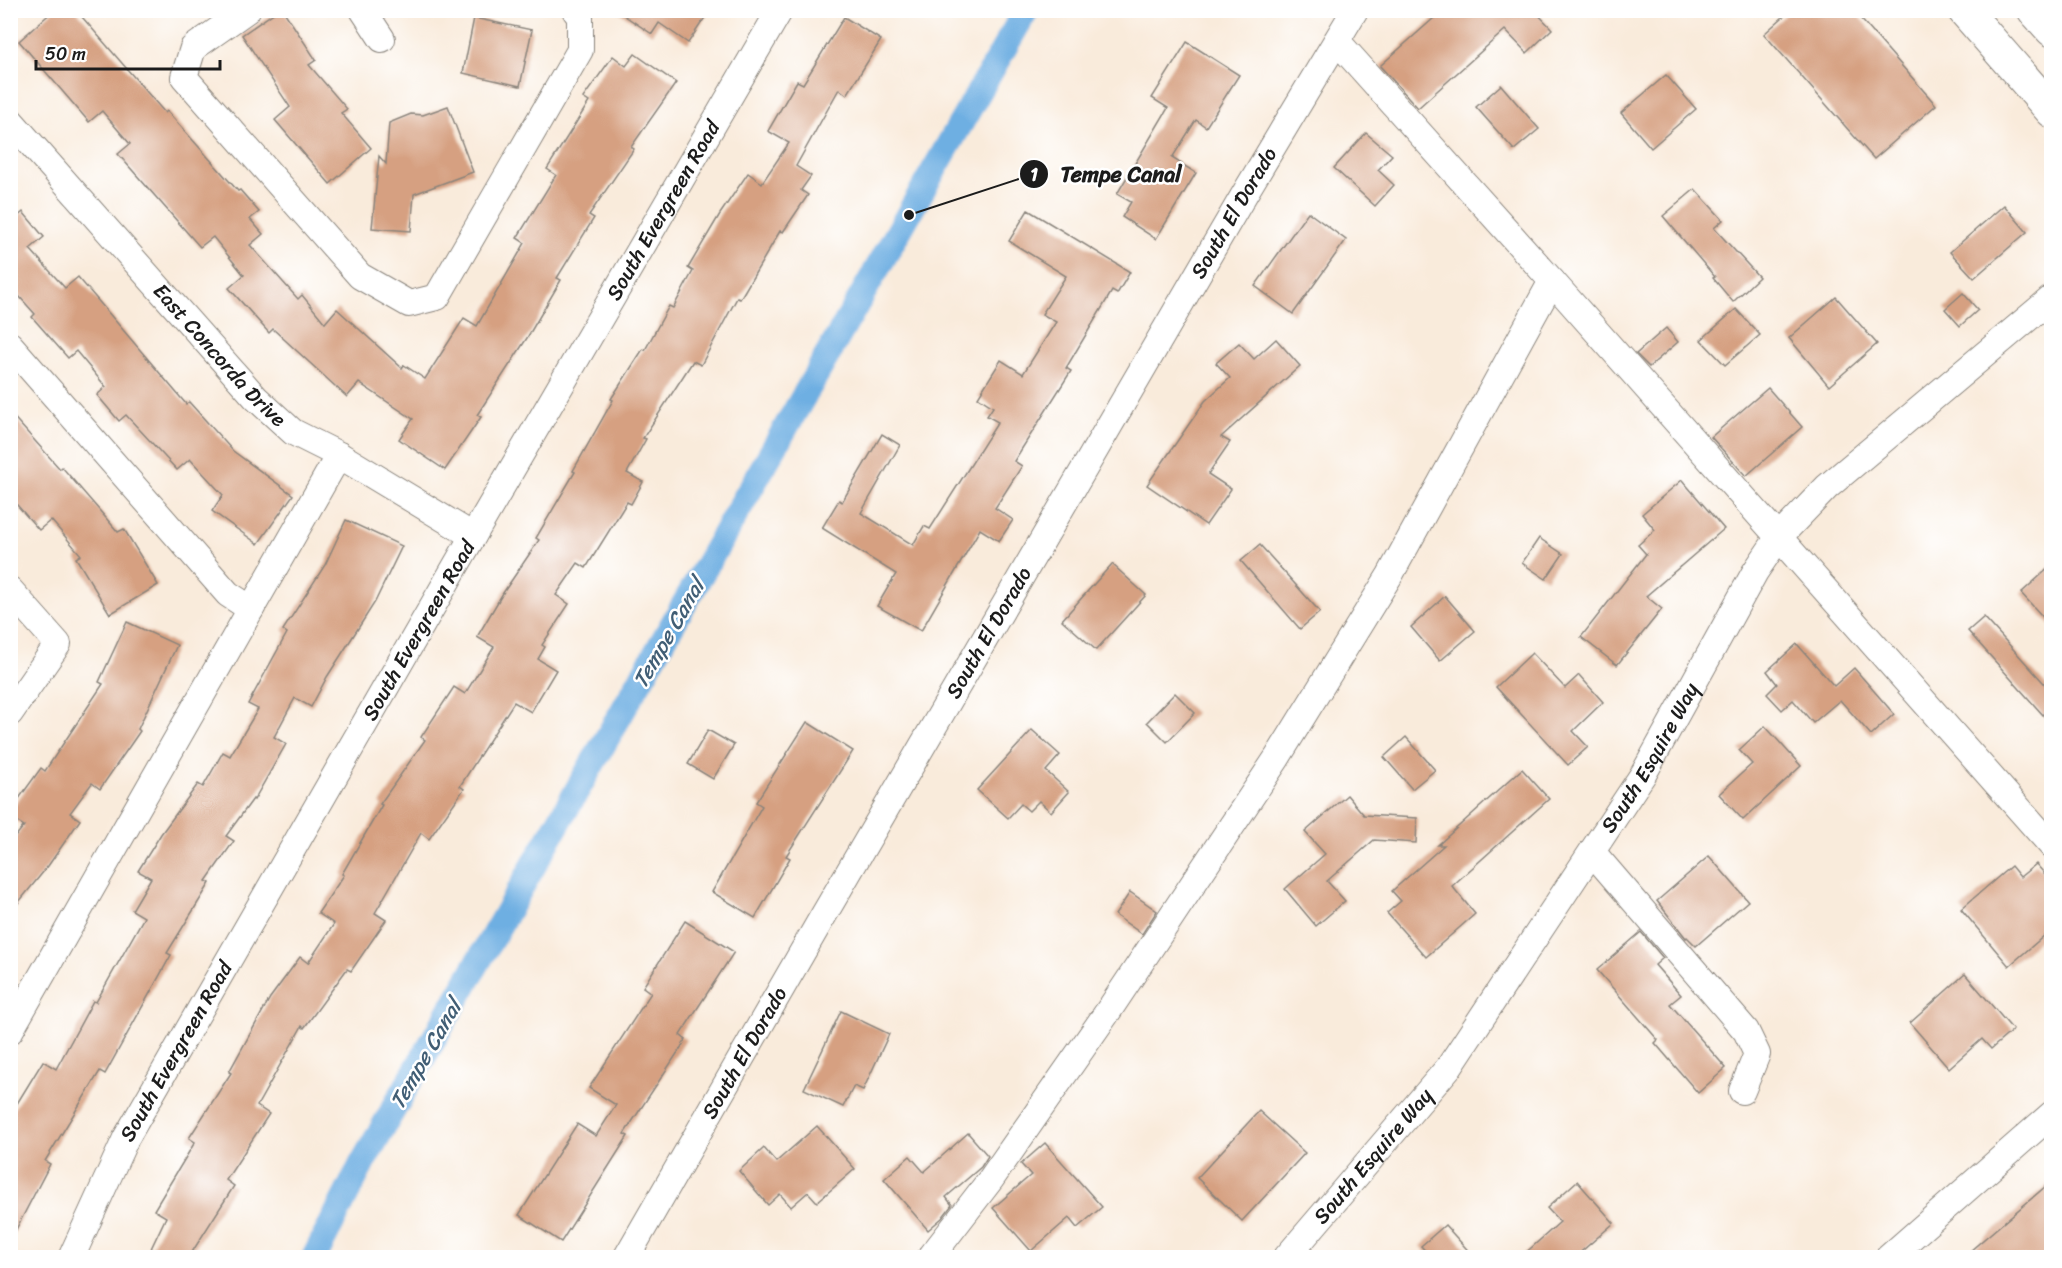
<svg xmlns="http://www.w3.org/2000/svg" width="2062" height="1268" viewBox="0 0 2062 1268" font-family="Sriracha,sans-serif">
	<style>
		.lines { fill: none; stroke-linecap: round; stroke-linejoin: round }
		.canal { stroke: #6eafe2; stroke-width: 26 }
		.building { fill: #d6a081 }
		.minor-casing { stroke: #8a847c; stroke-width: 28 }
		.major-casing { stroke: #8a847c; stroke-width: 35 }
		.minor { stroke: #fff; stroke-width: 26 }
		.major { stroke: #fff; stroke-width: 33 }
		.labels { text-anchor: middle; stroke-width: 5; stroke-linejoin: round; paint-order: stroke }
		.street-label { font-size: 21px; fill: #1c1c1c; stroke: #fff }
		.water-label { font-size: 22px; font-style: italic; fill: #415e75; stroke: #fff }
		.leader { fill: none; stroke: #1c1c1c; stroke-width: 2 }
		.callout-dot { fill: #1c1c1c; stroke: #fff; stroke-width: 2 }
		.mark-label { font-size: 18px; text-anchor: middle; font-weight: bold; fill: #fff }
		.callout-label { font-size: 22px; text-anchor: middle; font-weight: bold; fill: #1c1c1c; stroke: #fff; stroke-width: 5; stroke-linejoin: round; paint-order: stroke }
	</style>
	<rect width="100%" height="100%" fill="#fff"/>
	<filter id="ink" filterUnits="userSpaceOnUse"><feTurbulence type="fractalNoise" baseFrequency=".0167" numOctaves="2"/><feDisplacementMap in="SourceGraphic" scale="12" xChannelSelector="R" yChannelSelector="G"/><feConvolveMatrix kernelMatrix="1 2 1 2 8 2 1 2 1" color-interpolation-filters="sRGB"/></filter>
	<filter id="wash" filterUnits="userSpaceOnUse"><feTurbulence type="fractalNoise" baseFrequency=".008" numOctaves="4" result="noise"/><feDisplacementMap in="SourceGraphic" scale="24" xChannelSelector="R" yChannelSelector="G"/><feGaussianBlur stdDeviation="1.35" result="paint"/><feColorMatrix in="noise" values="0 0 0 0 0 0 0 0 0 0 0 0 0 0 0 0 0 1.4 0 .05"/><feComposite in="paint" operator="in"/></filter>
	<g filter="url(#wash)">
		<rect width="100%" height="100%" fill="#f9ebdb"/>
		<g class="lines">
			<polyline class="canal" points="314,1258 363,1162 1026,10"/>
		</g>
		<g id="blocks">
			<g class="building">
				<polygon points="54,10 76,10 165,113 167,111 238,191 240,190 259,212 250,219 263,234 250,245 298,299 302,295 325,323 337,309 402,368 404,365 425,379 464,318 477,326 525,243 517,238 556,175 547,169 589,102 583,98 613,56 626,66 635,54 676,83 631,147 634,149 589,215 594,218 557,278 561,280 527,338 477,415 481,417 445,470 399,439 413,419 359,383 347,397 273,329 269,333 229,288 244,275 213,237 200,247 118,154 130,144 102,111 89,122 19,41"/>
				<polygon points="278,10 283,10 316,60 309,65 347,109 341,113 371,148 330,184 275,120 290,107 242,35"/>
				<polygon points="616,10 710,10 688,43 659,23 652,34"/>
				<polygon points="1443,10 1534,10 1552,29 1527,53 1505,30 1418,108 1380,66"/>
				<polygon points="1791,10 1853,10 1936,105 1874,159 1764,34"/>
				<polygon points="844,17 881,40 847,95 839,89 796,166 811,176 801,190 808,195 783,232 780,231 740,299 737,298 701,365 693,361 643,438 646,439 627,473 643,482 631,504 627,502 586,568 578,563 556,595 569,604 542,645 545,647 538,659 556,670 531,712 514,702 460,786 464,789 429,839 421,833 375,913 386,920 351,971 347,969 304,1028 302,1026 257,1106 269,1114 226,1180 234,1186 189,1257 147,1257 166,1217 154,1210 195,1142 189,1138 231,1073 229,1072 270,998 300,957 308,963 334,924 318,913 344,875 342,874 382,805 380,804 425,740 421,737 454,687 465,694 494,647 477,637 503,593 539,540 536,538 575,472 573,471 613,400 611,399 643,349 645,350 669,306 673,308 693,271 688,268 720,214 748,173 762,183 789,143 768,131 797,81 803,84"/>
				<polygon points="474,18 532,30 520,86 463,73"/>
				<polygon points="1187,42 1239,75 1206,127 1196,120 1172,158 1196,173 1156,239 1122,217 1131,202 1117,194 1168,108 1152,98"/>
				<polygon points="1666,75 1696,109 1651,148 1621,113"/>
				<polygon points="1501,85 1539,129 1514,150 1476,107"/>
				<polygon points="448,106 473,172 414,194 411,231 372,228 379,156 386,164 389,123 411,114 423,115"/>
				<polygon points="1366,133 1392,155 1378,170 1394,185 1375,206 1334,168"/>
				<polygon points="1695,189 1723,220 1714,228 1759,277 1733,302 1713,278 1715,277 1663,216"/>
				<polygon points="2004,205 2027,232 1974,278 1950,252"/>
				<polygon points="1028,210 1130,272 1117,294 1112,291 1066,368 1071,371 1014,461 1022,466 995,508 1013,520 999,541 980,529 921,631 877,606 896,574 822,528 839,500 842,502 882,434 900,445 861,513 913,545 924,526 930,529 998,422 987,416 993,407 978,397 1001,360 1023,374 1056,322 1042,314 1066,276 1009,241"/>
				<polygon points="23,212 44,237 30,249 65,288 78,277 186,404 189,402 233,451 293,495 258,544 212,511 223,495 190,459 177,470 126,415 119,421 97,395 106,387 76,351 68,358 32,317 35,314 10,286 10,223"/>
				<polygon points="1308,212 1346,240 1293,314 1255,286"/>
				<polygon points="1963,293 1978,310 1960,326 1945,309"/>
				<polygon points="1836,297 1877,344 1829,386 1789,338"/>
				<polygon points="1736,309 1760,335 1725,365 1701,340"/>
				<polygon points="1666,328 1678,342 1649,367 1636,354"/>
				<polygon points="1276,339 1300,366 1221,437 1230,442 1208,474 1231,489 1206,525 1147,485 1205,401 1230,378 1216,363 1239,343 1254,359"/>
				<polygon points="1768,388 1802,427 1746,476 1711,437"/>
				<polygon points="10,413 60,469 62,467 118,532 124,529 158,585 110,614 76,558 81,555 51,520 39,530 10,497"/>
				<polygon points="1682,480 1724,529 1646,596 1662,609 1617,665 1581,637 1646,554 1638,545 1655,530 1642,514"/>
				<polygon points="346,520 402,546 375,602 327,677 311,707 295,698 274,737 286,744 254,800 253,799 226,836 234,841 206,881 210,883 167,953 171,955 105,1074 100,1071 45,1161 50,1164 10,1241 10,1115 43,1061 56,1069 93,1001 96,1002 144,917 132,910 151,878 138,871 161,834 198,784 203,787 223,752 230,756 258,709 248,704 287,633 283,630 325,565"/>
				<polygon points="1539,538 1563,554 1546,579 1522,563"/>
				<polygon points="1260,545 1320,612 1300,629 1241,561"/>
				<polygon points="1112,564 1146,595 1096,650 1062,620"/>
				<polygon points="2052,565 2052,627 2021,593"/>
				<polygon points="1445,596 1475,631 1440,661 1411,627"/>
				<polygon points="1984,617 2052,692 2052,725 1968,631"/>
				<polygon points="127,622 177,645 138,729 140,731 100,789 92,783 70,813 80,820 48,866 10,913 10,843 24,826 10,817 10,811 41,768 45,771 103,684 99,682"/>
				<polygon points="1797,644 1834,686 1854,668 1894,714 1871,735 1840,700 1813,723 1793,700 1782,710 1767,694 1777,684 1767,671"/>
				<polygon points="1532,653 1565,688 1579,675 1603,702 1573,731 1588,747 1568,765 1496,687"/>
				<polygon points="1175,693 1195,713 1167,742 1147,722"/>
				<polygon points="807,722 853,751 786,856 790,858 755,918 712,892 762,806 756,802"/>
				<polygon points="1765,726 1801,766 1743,820 1719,794 1752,764 1739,750"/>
				<polygon points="708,730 734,745 713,779 688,764"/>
				<polygon points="1032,730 1060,755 1046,771 1069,792 1051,812 1039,801 1029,811 1021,804 1008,818 977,790"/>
				<polygon points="1406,737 1435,770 1412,789 1384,757"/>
				<polygon points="1522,769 1549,799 1452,886 1475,914 1426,957 1387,913 1401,901 1392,891 1444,845 1438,845"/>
				<polygon points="1347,795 1364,815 1417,818 1416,843 1374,840 1327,881 1345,901 1316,926 1285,889 1325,854 1305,832"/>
				<polygon points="1709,856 1748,901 1696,946 1687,937 1686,938 1657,901"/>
				<polygon points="2036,864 2052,882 2052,929 2009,966 1961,909 2011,866 2020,877"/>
				<polygon points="1130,892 1157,911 1142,934 1115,915"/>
				<polygon points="685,921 734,952 680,1035 686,1040 624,1134 628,1136 561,1242 519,1215 577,1124 596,1136 616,1105 589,1088 651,993 643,987"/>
				<polygon points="1641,932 1663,958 1655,965 1681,995 1670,1004 1726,1068 1698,1093 1655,1043 1658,1040 1597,970"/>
				<polygon points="1965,974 2013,1030 1991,1049 1982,1039 1949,1068 1910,1023"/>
				<polygon points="841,1011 889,1034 863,1090 854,1086 843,1107 804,1089"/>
				<polygon points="1259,1111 1305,1153 1242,1221 1197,1178"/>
				<polygon points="817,1126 855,1169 817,1202 808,1192 791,1207 780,1194 768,1205 739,1171 764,1148 776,1162"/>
				<polygon points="968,1133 988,1156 981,1167 946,1197 952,1205 942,1218 928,1230 884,1179 910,1156 924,1172"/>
				<polygon points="1045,1143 1102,1207 1077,1228 1069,1218 1031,1251 993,1208 1031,1175 1021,1164"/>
				<polygon points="1577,1181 1614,1223 1575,1257 1521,1257 1560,1222 1547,1208"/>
				<polygon points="2052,1181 2052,1257 1963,1257"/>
				<polygon points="1445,1225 1474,1257 1431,1257 1421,1246"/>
			</g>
		</g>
	</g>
	<g filter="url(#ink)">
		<use href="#blocks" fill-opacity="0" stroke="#8a847c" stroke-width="1.5"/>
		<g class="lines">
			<g class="minor-casing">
				<g id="minor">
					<polyline points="247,10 193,48 184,77 360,276 409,304 437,297 580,50 580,17 575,10"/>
					<polyline points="363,10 382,39"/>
					<polyline points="1337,41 1552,281 2052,846"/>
					<path id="s1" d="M 10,120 L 256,398 L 293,432 L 339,455 L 473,536"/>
					<polyline points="10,345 228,594 251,609"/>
					<polyline points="10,590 58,644 10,713"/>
					<polyline points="1593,853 1746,1031 1757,1054 1742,1091"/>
					<polyline points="10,1031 339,455"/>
					<path id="s2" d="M 71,1258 L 126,1138 L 473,536 L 780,10"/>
					<path id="s3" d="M 626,1258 L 822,918 L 1248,188 L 1355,10"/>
					<polyline points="930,1258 991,1179 1109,1010 1277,758 1390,575 1552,281"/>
					<path id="s4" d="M 1286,1258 L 1449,1067 L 1644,773 L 1755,572 L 1778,538 L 1827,487 L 2052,298"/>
					<polyline points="1888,1258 2052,1114"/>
				</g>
			</g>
			<g class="major-casing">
				<g id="major">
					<polyline points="1964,10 2052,111"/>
					<polyline points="2034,10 2052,30"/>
				</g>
			</g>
			<use href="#minor" class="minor"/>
			<use href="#major" class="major"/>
		</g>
	</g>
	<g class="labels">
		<g class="street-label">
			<text dy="7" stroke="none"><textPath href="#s2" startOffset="1204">South Evergreen Road</textPath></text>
			<text dy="7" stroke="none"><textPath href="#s3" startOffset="1209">South El Dorado</textPath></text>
			<text dy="7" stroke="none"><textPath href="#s1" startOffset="315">East Concorda Drive</textPath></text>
			<text dy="7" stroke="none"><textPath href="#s2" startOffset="718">South Evergreen Road</textPath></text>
			<text dy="7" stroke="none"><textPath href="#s3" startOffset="723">South El Dorado</textPath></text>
			<text dy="7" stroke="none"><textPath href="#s4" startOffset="620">South Esquire Way</textPath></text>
			<text dy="7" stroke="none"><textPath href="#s2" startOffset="232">South Evergreen Road</textPath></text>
			<text dy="7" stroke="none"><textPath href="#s3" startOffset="237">South El Dorado</textPath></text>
			<text dy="7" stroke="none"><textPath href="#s4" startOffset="134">South Esquire Way</textPath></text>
		</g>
		<g class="water-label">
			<text transform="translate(668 633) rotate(-60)" y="8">Tempe Canal</text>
			<text transform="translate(425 1054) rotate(-60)" y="8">Tempe Canal</text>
		</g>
	</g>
	<path class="leader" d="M909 215L1034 174"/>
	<g class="callout-dot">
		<circle cx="909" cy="215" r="6"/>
		<circle cx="1034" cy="174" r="15"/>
	</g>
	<g class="mark-label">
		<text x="1034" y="181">1</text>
	</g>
	<g class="callout-label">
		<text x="1121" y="182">Tempe Canal</text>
	</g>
	<rect width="2062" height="1268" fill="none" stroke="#fff" stroke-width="36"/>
	<path d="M36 60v9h184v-9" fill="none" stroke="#1c1c1c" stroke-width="3"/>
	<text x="45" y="60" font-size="18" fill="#1c1c1c" stroke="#ffffff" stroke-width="4.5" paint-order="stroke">50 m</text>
</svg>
